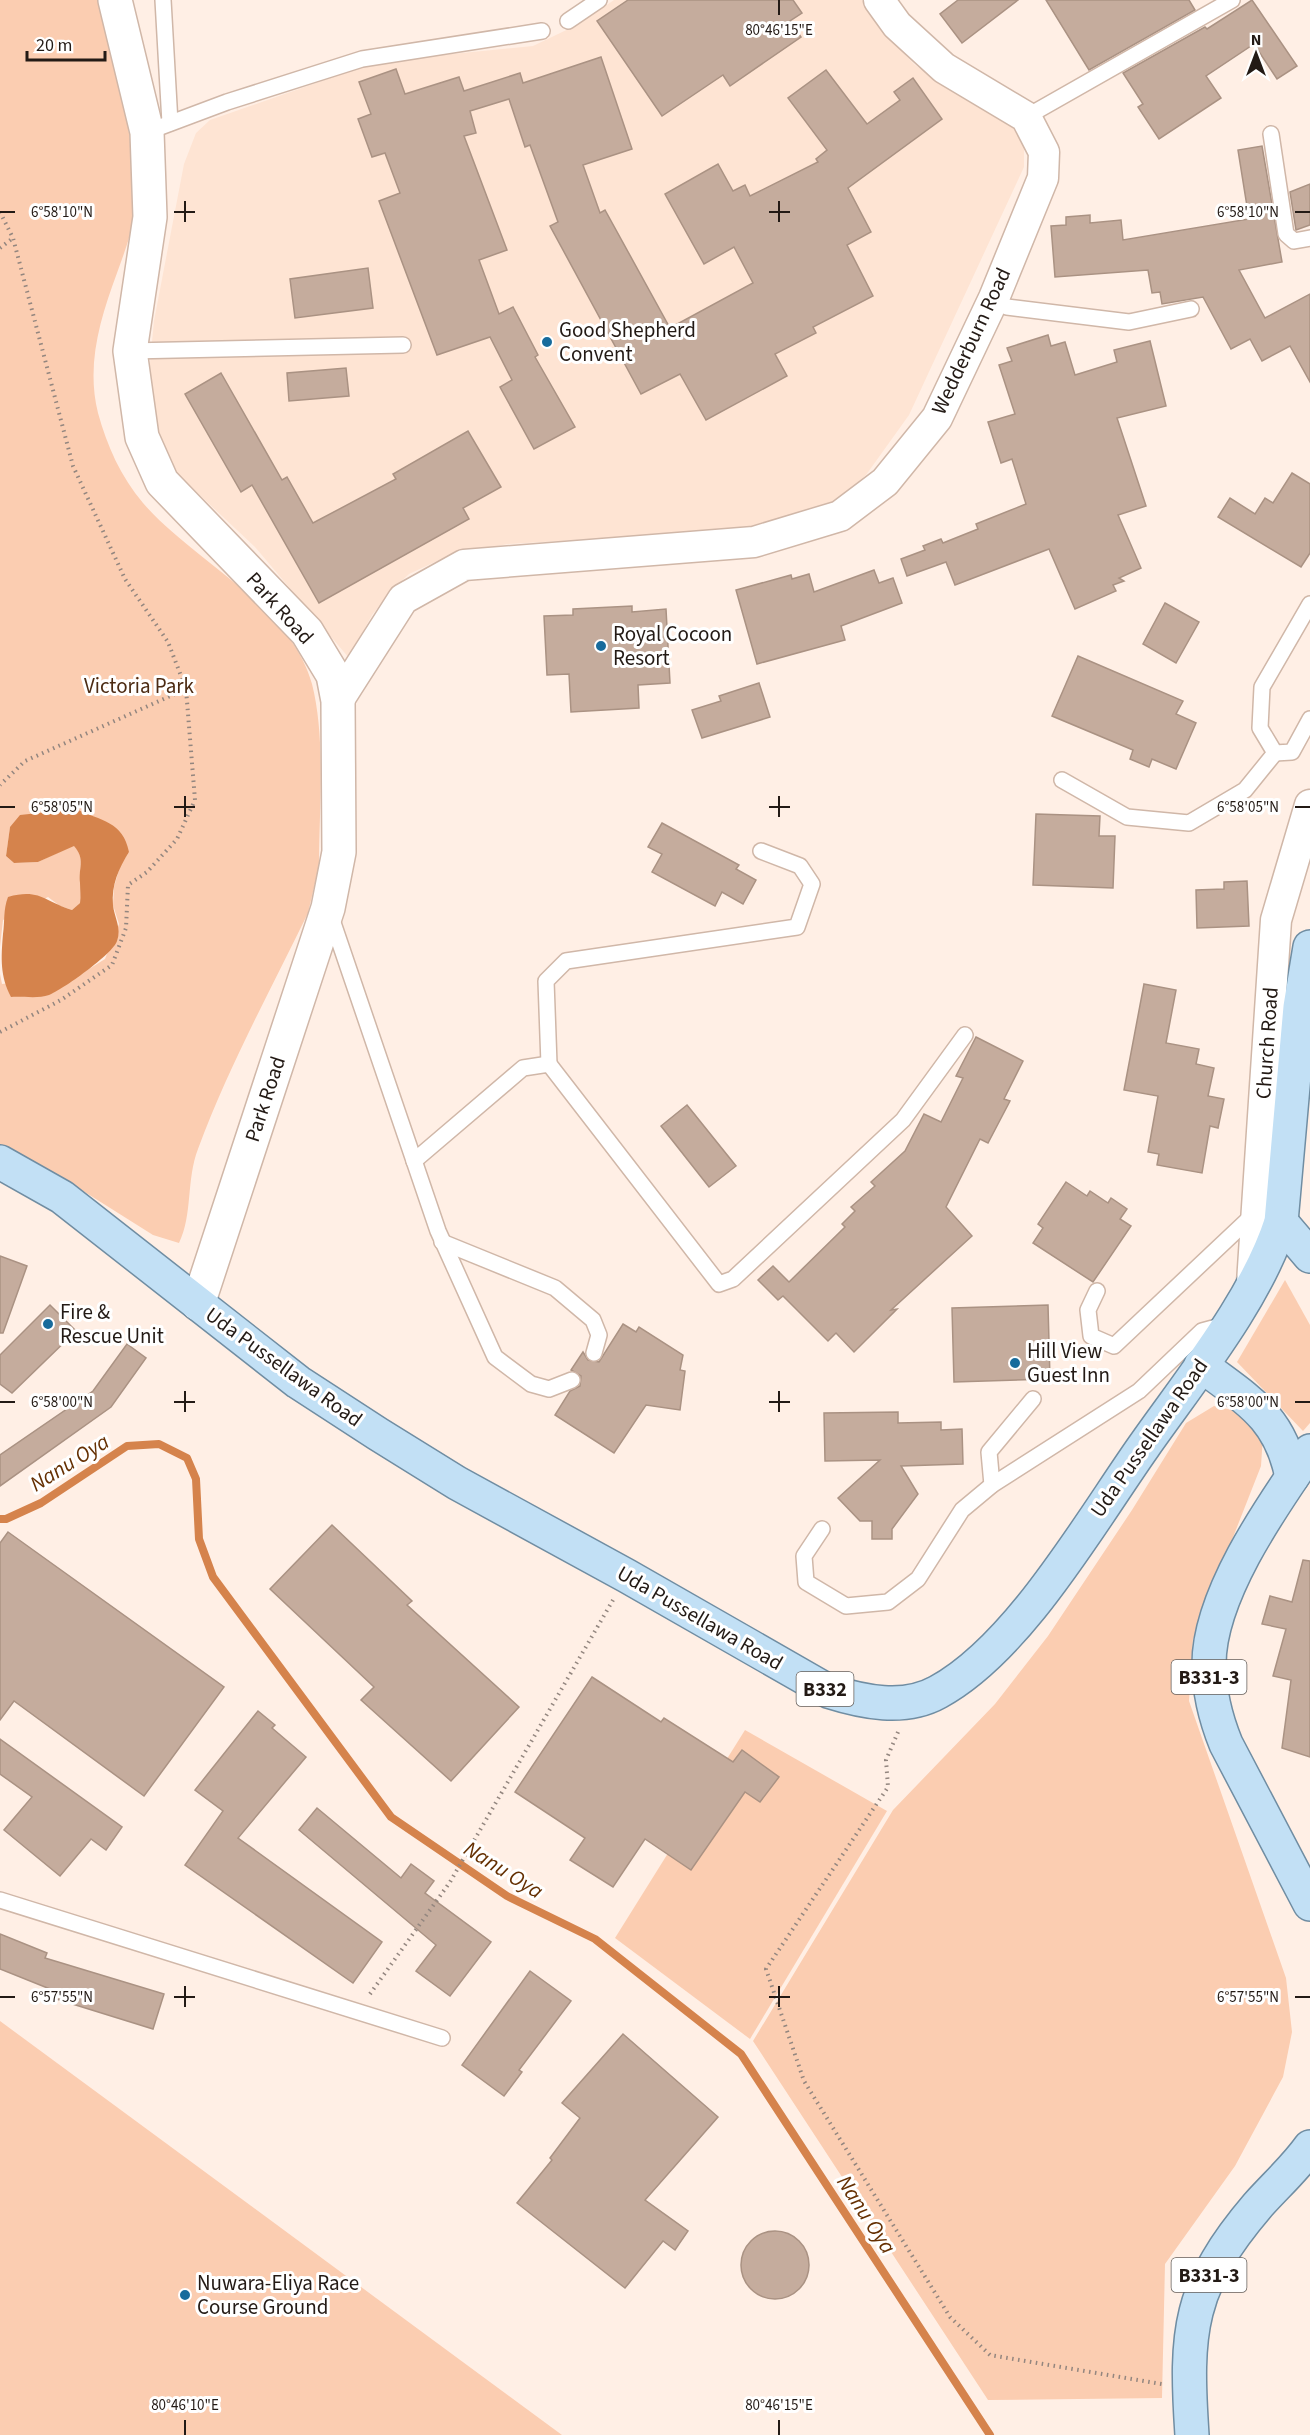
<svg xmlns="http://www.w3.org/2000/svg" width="1310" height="2435" viewBox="0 0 1310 2435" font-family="'Source Sans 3',sans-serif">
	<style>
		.built { fill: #fee4d3 }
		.green { fill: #fbcdb1 }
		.water { fill: #d5834c }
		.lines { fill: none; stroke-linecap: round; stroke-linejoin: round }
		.stream { stroke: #d5834c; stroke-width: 8 }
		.building { fill: #c5ac9d; stroke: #aa9283; stroke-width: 1.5 }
		.lane-casing { stroke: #d0b7a8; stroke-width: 18 }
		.street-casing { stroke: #d0b7a8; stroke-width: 33 }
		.secondary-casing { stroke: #d0b7a8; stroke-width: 36 }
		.primary-casing { stroke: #708da2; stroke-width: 36 }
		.path { stroke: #93867f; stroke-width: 4; stroke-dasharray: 1.5 4.5; stroke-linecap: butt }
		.lane { stroke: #fff; stroke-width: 15 }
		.street { stroke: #fff; stroke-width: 30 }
		.secondary { stroke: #fff; stroke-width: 33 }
		.primary { stroke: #c2e0f5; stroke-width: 33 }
		.ticks { fill: none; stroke: #231a15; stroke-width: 2 }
		.poi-dot { fill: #176b9c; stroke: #fff; stroke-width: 2 }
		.labels { text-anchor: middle; stroke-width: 6; stroke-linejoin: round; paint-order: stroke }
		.shield { fill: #fff; stroke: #655f5b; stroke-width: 1.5 }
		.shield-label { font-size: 20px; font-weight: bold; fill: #231a15 }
		.poi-label { font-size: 21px; fill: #231a15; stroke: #fff; text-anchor: start }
		.street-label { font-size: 21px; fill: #231a15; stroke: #fff }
		.park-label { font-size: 21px; fill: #4c2b13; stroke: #fff }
		.water-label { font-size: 22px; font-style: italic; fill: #653003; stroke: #fff }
		.ticks-label { font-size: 15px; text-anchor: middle; fill: #231a15; stroke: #fff; stroke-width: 6; stroke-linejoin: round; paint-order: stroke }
	</style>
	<rect width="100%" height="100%" fill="#ffefe5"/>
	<polygon class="built" points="614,0 862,0 892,41 915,65 942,84 1011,124 1024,145 1024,167 909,415 866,475 827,510 803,522 734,531 508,544 450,555 409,574 391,591 372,615 349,658 255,547 172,469 156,437 150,406 150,363 154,321 184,164 196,133 210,120 359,68 412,58 533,46 579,24"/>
	<g class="green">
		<path d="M 0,0 L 99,0 C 113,64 140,148 134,213 C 132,234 124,253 117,273 C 100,319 86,365 98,413 C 107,446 121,477 143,503 C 193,561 291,606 312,684 C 326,739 319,809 319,866 L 308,913 C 270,991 228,1068 198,1149 C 186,1180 193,1214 179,1243 L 153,1235 L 80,1189 L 0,1146 L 0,974 L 2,984 L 81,974 L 105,959 L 119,924 L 113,905 L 114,887 L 120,866 L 129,852 L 94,817 L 76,809 L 10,827 L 6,856 L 14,863 L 38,862 L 74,845 C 86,860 78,868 80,883 C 81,891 81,896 80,903 L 72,910 L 60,906 L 48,897 L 3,920 L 0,947 Z"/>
		<polygon points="1285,1280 1310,1325 1310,1423 1303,1431 1237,1362"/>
		<polygon points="1214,1406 1245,1413 1263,1435 1261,1466 1193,1639 1189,1701 1286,1978 1292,2032 1283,2077 1235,2166 1165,2264 1162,2398 988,2400 753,2041 893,1810 995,1704 1048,1636 1132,1510 1186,1423"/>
		<polygon points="745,1730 887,1811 750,2039 615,1938"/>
		<polygon points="0,2021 562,2435 0,2435"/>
	</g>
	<path class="water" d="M 76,809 C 101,821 123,821 129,852 C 119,868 111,885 113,905 C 114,917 122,928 117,941 C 113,954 62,990 49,995 C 38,999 22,996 11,997 C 0,976 1,958 3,934 C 5,921 3,910 8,897 C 40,888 45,902 72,910 L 80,903 C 81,896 80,890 80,883 C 78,868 86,860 74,846 L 38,862 L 14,863 L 6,856 L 10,827 L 20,815 Z"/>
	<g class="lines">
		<polyline class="stream" points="0,1519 6,1519 41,1503 127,1446 159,1444 187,1458 196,1479 199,1539 213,1577 391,1817 507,1896 595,1939 741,2054 990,2435"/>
	</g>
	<g class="building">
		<polygon points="628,0 793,0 802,13 790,21 801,37 730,86 723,75 662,116 597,21"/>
		<polygon points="958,0 1018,0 962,43 940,14"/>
		<polygon points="1046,0 1189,0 1195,10 1089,70"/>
		<polygon points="1252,0 1297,66 1277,79 1254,44 1206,76 1221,98 1159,139 1138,107 1143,104 1123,73 1205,27 1207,29"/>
		<polygon points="601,57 632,149 583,165 600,213 605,210 670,328 753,283 734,247 704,264 665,194 718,164 733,191 745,185 750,196 818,162 816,159 827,150 788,98 826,70 867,124 900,100 894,92 913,78 942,119 848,188 871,232 847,245 873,296 813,327 816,333 775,354 787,376 706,420 680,374 641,394 550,226 558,222 530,145 525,147 509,99 470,111 476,133 464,136 507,250 479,260 499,314 513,307 538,355 535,357 575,427 534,449 500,387 512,380 490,337 437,355 379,201 400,193 385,153 372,157 358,119 371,114 359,82 396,69 405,94 459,77 464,91 520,73 523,83"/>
		<polygon points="1262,146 1282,262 1239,270 1265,318 1310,294 1310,382 1290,346 1262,361 1250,339 1231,349 1203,297 1162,304 1160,292 1152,293 1148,270 1055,277 1051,226 1066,225 1066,217 1090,215 1090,223 1121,220 1123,240 1249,219 1238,150"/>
		<polygon points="1310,184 1310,225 1296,230 1290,192"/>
		<polygon points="368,268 373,308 295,318 290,279"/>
		<polygon points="1048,335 1051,346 1065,342 1075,375 1117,362 1114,350 1150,341 1166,406 1117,418 1146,506 1118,515 1141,568 1119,578 1124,581 1113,585 1116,591 1075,609 1049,549 955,585 946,562 907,576 901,559 925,550 923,546 941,539 943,543 978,529 976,524 1026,504 1012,459 1001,463 988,422 1015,414 999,365 1012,361 1007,348"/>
		<polygon points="346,368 349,396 289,401 287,373"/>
		<polygon points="221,373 282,480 287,477 313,523 396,479 393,474 468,431 501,487 463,508 469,519 319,603 252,485 241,492 185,394"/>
		<polygon points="1292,473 1310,484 1310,553 1301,567 1218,517 1230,498 1255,514 1265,498 1273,503"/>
		<polygon points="874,570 879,583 893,578 902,603 841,626 845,640 757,664 736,590 791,575 792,579 809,574 814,592"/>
		<polygon points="1165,603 1199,622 1176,663 1143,644"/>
		<polygon points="632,606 632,612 666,609 670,683 638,685 639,708 571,712 569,674 547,675 544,616 573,615 573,609"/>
		<polygon points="1078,656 1183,701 1176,714 1196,723 1176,769 1152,759 1149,767 1130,759 1133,750 1052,716"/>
		<polygon points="759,683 770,717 702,738 692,710 721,701 719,696"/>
		<polygon points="1036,814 1100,816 1099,836 1115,836 1113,888 1033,885"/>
		<polygon points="662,823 739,865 736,869 756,880 743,904 722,892 715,906 652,872 662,854 648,847"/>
		<polygon points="1247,881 1249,926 1197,928 1196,890 1224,889 1224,882"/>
		<polygon points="1144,984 1176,990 1166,1043 1199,1049 1196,1064 1214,1068 1208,1096 1224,1099 1218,1128 1210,1126 1202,1173 1157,1165 1159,1154 1148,1152 1158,1096 1124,1090"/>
		<polygon points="976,1037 1023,1061 1004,1099 1010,1101 988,1143 980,1139 946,1207 972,1236 891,1310 897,1309 854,1352 836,1333 828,1341 783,1296 778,1300 758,1280 773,1266 789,1282 845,1227 842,1224 855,1211 851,1207 875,1186 871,1182 905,1151 924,1114 941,1122 963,1078 956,1076"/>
		<polygon points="687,1105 736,1166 709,1187 661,1126"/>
		<polygon points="1066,1182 1087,1196 1090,1191 1108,1203 1111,1198 1127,1209 1120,1219 1131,1226 1093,1282 1033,1243 1043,1228 1038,1224"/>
		<polygon points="0,1256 27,1266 3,1333 0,1333"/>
		<polygon points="50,1305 76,1331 12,1393 0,1384 0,1355"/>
		<polygon points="1048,1305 1050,1379 954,1382 952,1308"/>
		<polygon points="623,1324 636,1332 639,1327 683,1355 680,1370 685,1371 680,1410 646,1405 614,1453 555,1415 570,1391 580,1386 581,1376 571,1370 583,1352 588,1360 599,1362"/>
		<polygon points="127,1344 146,1358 111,1407 0,1486 0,1455 93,1391"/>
		<polygon points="898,1412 898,1423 941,1422 941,1430 962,1429 963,1464 901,1466 918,1494 892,1529 892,1539 872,1539 872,1521 860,1521 838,1498 880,1460 825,1461 824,1413"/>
		<polygon points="332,1525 412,1601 407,1605 519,1707 451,1781 361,1700 374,1687 270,1589"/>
		<polygon points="8,1532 224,1687 144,1796 14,1701 0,1720 0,1543"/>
		<polygon points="1303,1560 1310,1561 1310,1757 1282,1748 1291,1680 1273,1676 1286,1629 1262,1624 1270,1596 1292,1602"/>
		<polygon points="592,1677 661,1722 664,1718 733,1762 742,1750 779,1777 760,1802 745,1792 691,1870 645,1839 613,1887 570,1860 585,1838 515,1792"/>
		<polygon points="258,1711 275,1725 272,1728 306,1757 238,1838 382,1942 353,1983 185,1865 223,1811 195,1790"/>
		<polygon points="0,1739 122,1827 106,1850 91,1839 60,1876 4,1830 32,1797 0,1774"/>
		<polygon points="317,1808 401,1878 411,1864 434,1881 425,1893 491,1942 450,1996 416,1971 436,1945 299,1830"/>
		<polygon points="0,1934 47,1953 45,1958 164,1994 153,2029 53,1998 55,1991 0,1969"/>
		<polygon points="530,1971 571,2001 519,2070 522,2072 504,2096 462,2065"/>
		<polygon points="623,2034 718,2117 645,2200 688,2231 675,2250 663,2241 625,2288 517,2203 552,2160 550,2158 580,2118 562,2103"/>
		<circle cx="775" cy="2265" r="34"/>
	</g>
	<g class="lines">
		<g class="lane-casing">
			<g id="lane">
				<polyline points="163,0 170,123"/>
				<polyline points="568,21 599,0"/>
				<polyline points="1026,117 1232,0"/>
				<polyline points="147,132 227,102 362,59 542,31"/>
				<polyline points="1271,134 1286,234 1294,241 1310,238"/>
				<polyline points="994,298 1007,307 1129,322 1191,309"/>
				<polyline points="130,351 403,345"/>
				<polyline points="1310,604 1262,687 1260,728 1275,753 1292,752 1310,719"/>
				<polyline points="1062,780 1127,817 1189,823 1245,790 1275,753"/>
				<polyline points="331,917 438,1231 495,1357 531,1384 549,1389 572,1380"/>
				<polyline points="549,1064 546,981 566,961 797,927 812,884 800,866 761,851"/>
				<polyline points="414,1161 523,1068 549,1064 719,1284 733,1279 903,1120 965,1035"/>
				<polyline points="442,1242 555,1288 593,1320 599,1335 594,1353"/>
				<polyline points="1097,1291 1088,1310 1091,1336 1114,1346 1253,1215"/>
				<polyline points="992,1485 989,1452 1033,1399"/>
				<polyline points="822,1529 804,1556 806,1582 846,1606 888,1602 918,1579 962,1510 992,1485 1139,1391 1202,1331 1224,1325"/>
				<polyline points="0,1900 442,2038"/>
			</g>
		</g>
		<g class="street-casing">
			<g id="street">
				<polyline points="338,701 403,599 464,565 754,542 840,516 885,482 937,418 994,298 1043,178 1044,152 1026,117 944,68 897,25 879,0"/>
				<polyline points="1252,1283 1276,920 1310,805"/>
			</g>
		</g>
		<g class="secondary-casing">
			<polyline id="secondary" points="115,0 147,132 150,217 130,351 142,437 162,482 307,632 333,675 338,701 339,852 328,908 198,1304"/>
		</g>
		<g class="primary-casing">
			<g id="primary">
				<path d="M 0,1162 L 62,1197 L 298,1382 L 378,1434 L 457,1483 L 627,1576 L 828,1691 C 863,1702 904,1711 938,1692 C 1019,1648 1091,1521 1144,1446 C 1191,1379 1256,1300 1281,1222 L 1300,1007 L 1310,947"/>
				<polyline points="1281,1222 1310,1256"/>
				<path d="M 1201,1365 C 1247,1400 1280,1416 1292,1477"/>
				<path d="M 1310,1451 C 1272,1506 1209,1595 1209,1664 C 1209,1693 1215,1717 1226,1744 L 1310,1904"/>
				<path d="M 1192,2435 C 1185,2331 1188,2287 1258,2205 C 1276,2185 1295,2168 1310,2147"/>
			</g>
		</g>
		<g class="path">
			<polyline points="0,212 13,238 73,466 125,579 168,642 186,689 25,761 0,785"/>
			<polyline points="0,248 13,238"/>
			<polyline points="0,1032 61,1000 112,965 126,928 128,885 147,872 177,839 195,800 186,689"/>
			<polyline points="898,1732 886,1760 888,1787 766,1969 804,2081 950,2317 990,2355 1162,2384"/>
			<polyline points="370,1994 450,1882 613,1600"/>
		</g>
		<use href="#lane" class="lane"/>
		<use href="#street" class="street"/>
		<use href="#secondary" class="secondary"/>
		<use href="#primary" class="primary"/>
	</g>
	<path class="ticks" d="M 779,0 L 779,15M 185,201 L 185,222M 779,201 L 779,222M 0,212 L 15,212M 174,212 L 195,212M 769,212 L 790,212M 1295,212 L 1310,212M 185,796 L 185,817M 779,796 L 779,817M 0,807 L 15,807M 174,807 L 195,807M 769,807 L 790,807M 1295,807 L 1310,807M 185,1391 L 185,1412M 779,1391 L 779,1412M 0,1402 L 15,1402M 174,1402 L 195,1402M 769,1402 L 790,1402M 1295,1402 L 1310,1402M 185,1986 L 185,2007M 779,1986 L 779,2007M 0,1997 L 15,1997M 174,1997 L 195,1997M 769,1997 L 790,1997M 1295,1997 L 1310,1997M 185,2420 L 185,2435M 779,2420 L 779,2435"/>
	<g class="poi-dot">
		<circle cx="547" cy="342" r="6"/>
		<circle cx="601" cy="646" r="6"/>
		<circle cx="48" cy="1324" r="6"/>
		<circle cx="1015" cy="1363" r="6"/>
		<circle cx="185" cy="2295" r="6"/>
	</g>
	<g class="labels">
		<g class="shield">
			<rect x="1171.5" y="1660" width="75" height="34" rx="4.5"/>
			<rect x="796.5" y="1672" width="57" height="34" rx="4.5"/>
			<rect x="1171.5" y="2258" width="75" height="34" rx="4.5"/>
		</g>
		<g class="shield-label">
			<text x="1209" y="1684">B331-3</text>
			<text x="825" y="1696">B332</text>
			<text x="1209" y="2282">B331-3</text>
		</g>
		<g class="poi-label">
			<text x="559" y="337">Good Shepherd<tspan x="559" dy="24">Convent</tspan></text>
			<text x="613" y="641">Royal Cocoon<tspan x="613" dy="24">Resort</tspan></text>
			<text x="60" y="1319">Fire &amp;<tspan x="60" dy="24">Rescue Unit</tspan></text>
			<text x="1027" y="1358">Hill View<tspan x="1027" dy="24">Guest Inn</tspan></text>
			<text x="197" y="2290">Nuwara-Eliya Race<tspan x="197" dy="24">Course Ground</tspan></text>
		</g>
		<g class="street-label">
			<text transform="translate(971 341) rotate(-65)" y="7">Wedderburn Road</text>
			<text transform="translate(280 608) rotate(48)" y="7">Park Road</text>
			<text transform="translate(1267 1043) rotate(-86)" y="7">Church Road</text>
			<text transform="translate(265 1099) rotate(-72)" y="7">Park Road</text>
			<text transform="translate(284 1367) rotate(36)" y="7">Uda Pussellawa Road</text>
			<text transform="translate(1149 1438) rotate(-55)" y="7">Uda Pussellawa Road</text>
			<text transform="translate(700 1618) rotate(30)" y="7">Uda Pussellawa Road</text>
		</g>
		<g class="park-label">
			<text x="139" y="693">Victoria Park</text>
		</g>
		<g class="water-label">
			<text transform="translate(69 1462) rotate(-32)" y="8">Nanu Oya</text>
			<text transform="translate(504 1869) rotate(32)" y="8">Nanu Oya</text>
			<text transform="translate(867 2214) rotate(57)" y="8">Nanu Oya</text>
		</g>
	</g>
	<g class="ticks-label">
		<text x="779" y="35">80°46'15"E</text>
		<text x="62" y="217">6°58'10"N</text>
		<text x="1248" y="217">6°58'10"N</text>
		<text x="62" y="812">6°58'05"N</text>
		<text x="1248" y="812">6°58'05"N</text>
		<text x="62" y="1407">6°58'00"N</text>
		<text x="1248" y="1407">6°58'00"N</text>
		<text x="62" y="2002">6°57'55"N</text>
		<text x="1248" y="2002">6°57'55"N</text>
		<text x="185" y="2410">80°46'10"E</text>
		<text x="779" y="2410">80°46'15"E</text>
	</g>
	<g transform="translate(1256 54)" stroke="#ffffff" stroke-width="4.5" paint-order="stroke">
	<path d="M0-4.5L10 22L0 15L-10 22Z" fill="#231a15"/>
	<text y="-9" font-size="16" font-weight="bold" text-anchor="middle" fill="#231a15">N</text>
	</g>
	<path d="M27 51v9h78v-9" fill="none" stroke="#231a15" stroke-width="3"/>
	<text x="36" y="51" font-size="18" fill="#231a15" stroke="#ffffff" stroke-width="4.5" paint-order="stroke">20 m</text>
</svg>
